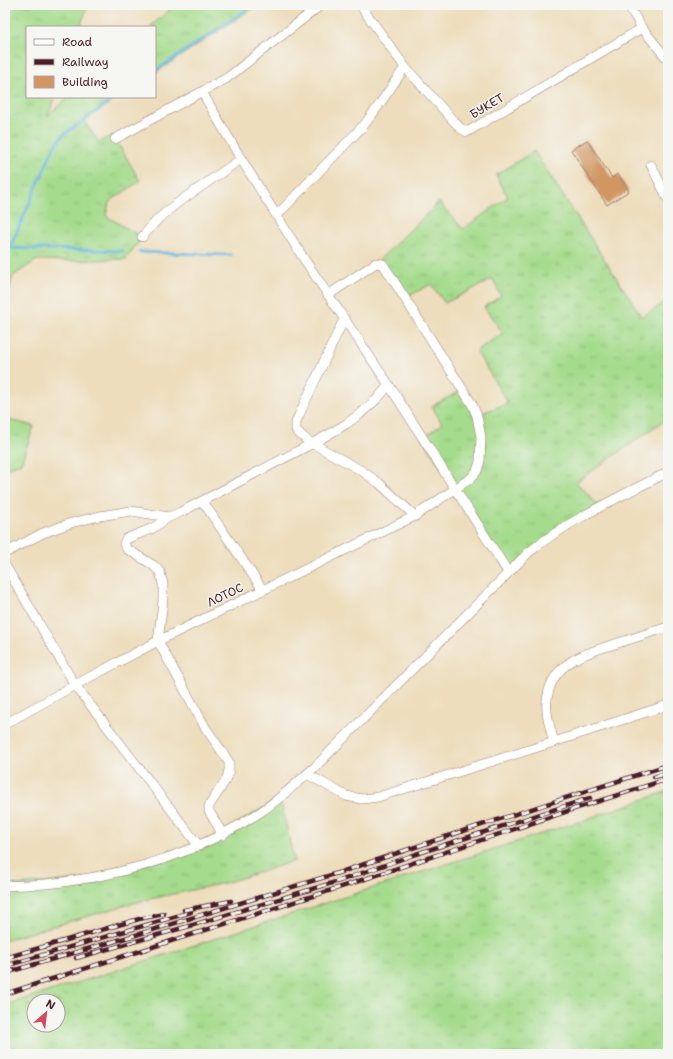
<svg xmlns="http://www.w3.org/2000/svg" width="673" height="1059" viewBox="0 0 673 1059" font-family="'Shantell Sans',sans-serif">
	<style>
		.grass { fill: url(#grass-tufts); stroke: #787d5c; fill-rule: evenodd }
		.lines { fill: none; stroke-linecap: round; stroke-linejoin: round }
		.stream { stroke: #62b3dd; stroke-width: 3 }
		.building { fill: #d29664 }
		.minor-casing { stroke: #9c7e74; stroke-width: 10 }
		.minor { stroke: #fff; stroke-width: 9 }
		.rail-casing { stroke: #4a1f2b; stroke-width: 4.5 }
		.rail { stroke: #f6f6f2; stroke-width: 3; stroke-dasharray: 9; stroke-linecap: butt }
		.labels { text-anchor: middle; stroke-width: 3; stroke-linejoin: round; paint-order: stroke }
		.street-label { font-size: 12px; fill: #4a1f2b; stroke: #f6f6f2 }
	</style>
	<defs>
		<pattern id="grass-tufts" width="24" height="20" patternUnits="userSpaceOnUse"><rect width="24" height="20" fill="#a5db8c"/><path d="M3 7l-1-3M5 7V3M7 7l1-3M15 17l-1-3M17 17v-4M19 17l1-3" fill="none" stroke="#90bc79"/></pattern>
	</defs>
	<rect width="100%" height="100%" fill="#f6f6f2"/>
	<filter id="ink" filterUnits="userSpaceOnUse"><feTurbulence type="fractalNoise" baseFrequency=".025" numOctaves="2"/><feDisplacementMap in="SourceGraphic" scale="8" xChannelSelector="R" yChannelSelector="G"/><feConvolveMatrix kernelMatrix="1 2 1 2 8 2 1 2 1" color-interpolation-filters="sRGB"/></filter>
	<filter id="wash" filterUnits="userSpaceOnUse"><feTurbulence type="fractalNoise" baseFrequency=".012" numOctaves="4" result="noise"/><feDisplacementMap in="SourceGraphic" scale="16" xChannelSelector="R" yChannelSelector="G"/><feGaussianBlur stdDeviation="0.9" result="paint"/><feColorMatrix in="noise" values="0 0 0 0 0 0 0 0 0 0 0 0 0 0 0 0 0 1.4 0 .05"/><feComposite in="paint" operator="in"/></filter>
	<g filter="url(#wash)">
		<rect width="100%" height="100%" fill="#edddbc"/>
		<g class="grass">
			<polygon points="5,5 88,5 80,27 27,27 27,97 56,97 47,116 69,97 118,97 83,120 99,142 113,135 140,181 109,202 106,216 142,237 126,259 66,261 37,260 13,276 5,305"/>
			<polygon points="175,5 258,5 155,73 155,27 150,27"/>
			<polygon points="534,151 642,317 668,300 668,418 576,482 600,507 566,526 508,572 422,438 442,424 432,406 464,389 477,415 508,403 476,351 503,333 484,307 501,296 493,279 445,303 431,284 405,298 376,263 439,202 463,229 508,197 496,175"/>
			<polygon points="5,419 34,426 21,463 5,469"/>
			<path d="M 668,791 L 668,1054 L 5,1054 L 5,1005 L 83,981 L 581,821 ZM 34,1001 L 58,1001 L 58,1025 L 34,1025 Z"/>
			<polygon points="280,798 294,861 229,882 141,901 5,940 5,886 87,879 199,846"/>
		</g>
		<g class="lines">
			<g class="stream">
				<polyline points="155,71 253,5"/>
				<polyline points="5,248 123,251"/>
				<polyline points="139,252 231,255"/>
				<polyline points="5,259 54,147 63,135 117,97"/>
			</g>
		</g>
		<g id="blocks">
			<polygon class="building" points="587,140 612,178 618,174 629,191 607,205 571,150"/>
		</g>
	</g>
	<g filter="url(#ink)">
		<use href="#blocks" fill-opacity="0" stroke="#9c7e74" stroke-width="1"/>
		<g class="lines">
			<g class="minor-casing">
				<g id="minor">
					<polyline points="360,5 405,67 460,128 467,132 642,28"/>
					<polyline points="628,5 642,28 668,60"/>
					<polyline points="202,92 241,159 304,259 389,385 508,572"/>
					<polyline points="115,139 227,78 321,5"/>
					<polyline points="651,165 668,199"/>
					<polyline points="277,215 364,125 377,108 405,67"/>
					<polyline points="142,237 158,219 176,204 241,159"/>
					<polyline points="344,319 300,413 296,422 296,430 301,435 308,441 362,471 379,483 415,516"/>
					<polyline points="203,502 263,590"/>
					<polyline points="169,517 153,528 126,539 124,544 127,549 153,565 160,572 163,584 163,598 162,610 158,641 205,727 229,762 229,770 227,778 209,806 209,811 223,835"/>
					<polyline points="5,553 43,533 71,523 100,516 131,511 169,517 181,512 319,440 346,424 360,414 377,399 389,385"/>
					<polyline points="5,565 75,685 199,846"/>
					<polyline points="5,724 75,685 158,641 415,516 455,489 471,478 477,471 480,461 481,437 477,416 472,404 383,264 376,263 328,295"/>
					<path d="M 554,742 C 550,727 544,710 548,694 C 555,660 590,652 618,643 C 635,638 651,632 668,627"/>
					<polyline points="307,774 346,796 362,799 378,797 554,742 668,705"/>
					<path d="M 5,886 C 24,885 44,885 63,882 C 134,873 199,852 259,813 C 280,799 297,783 316,766 L 528,553 C 570,519 620,497 668,472"/>
				</g>
			</g>
			<use href="#minor" class="minor"/>
			<g class="rail-casing">
				<g id="rail">
					<polyline points="654,777 668,773"/>
					<polyline points="184,910 231,901"/>
					<polyline points="5,958 139,919 164,914"/>
					<polyline points="76,958 193,925 342,880 416,854 590,798"/>
					<polyline points="5,966 191,912"/>
					<polyline points="5,973 146,932 341,872 463,831 668,765"/>
					<polyline points="5,994 341,887 571,810 668,779"/>
				</g>
			</g>
			<use href="#rail" class="rail"/>
		</g>
	</g>
	<g class="labels">
		<g class="street-label">
			<text transform="translate(487 106) rotate(-31)" y="4">БУКЕТ</text>
			<text transform="translate(225 595) rotate(-26)" y="4">ЛОТОС</text>
		</g>
	</g>
	<rect width="673" height="1059" fill="none" stroke="#f6f6f2" stroke-width="20"/>
	<rect x="26" y="26" width="130" height="72" fill="#f6f6f2" stroke="#b1a0a2"/>
	<rect x="34" y="39" width="20" height="6" fill="#ffffff" stroke="#b1a0a2"/>
	<text x="62" y="46" font-size="12" fill="#4a1f2b">Road</text>
	<rect x="34" y="59" width="20" height="6" fill="#4a1f2b" stroke="#b1a0a2"/>
	<text x="62" y="66" font-size="12" fill="#4a1f2b">Railway</text>
	<rect x="34" y="76" width="20" height="12" fill="#d29664" stroke="#b1a0a2"/>
	<text x="62" y="86" font-size="12" fill="#4a1f2b">Building</text>
	<g transform="translate(46 1013) rotate(28)"><circle r="19" fill="#f6f6f2" stroke="#b1a0a2"/>
	<path d="M0-3L7 15L0 10L-7 15Z" fill="#d1495b"/>
	<text y="-6" font-size="11" font-weight="bold" text-anchor="middle" fill="#4a1f2b">N</text>
	</g>
</svg>
